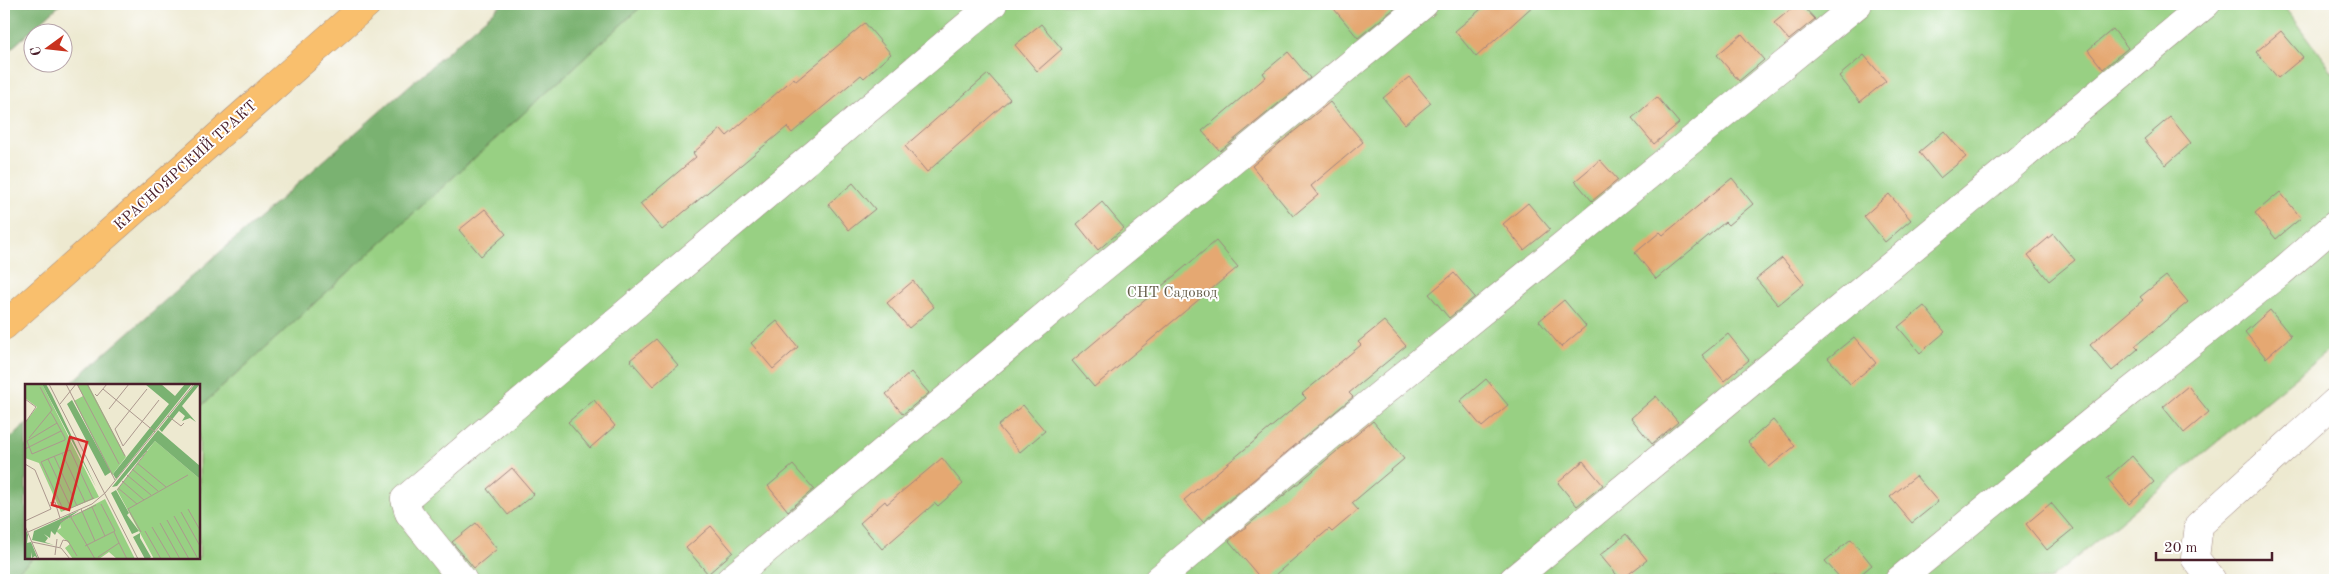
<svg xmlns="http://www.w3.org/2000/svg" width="2339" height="584" viewBox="0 0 2339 584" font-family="'Old Standard TT',serif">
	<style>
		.green { fill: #98d083; stroke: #717857 }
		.forest { fill: #7ab271; stroke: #62684e }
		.building { fill: #e5a872 }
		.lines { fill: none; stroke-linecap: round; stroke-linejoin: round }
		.minor-casing { stroke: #9c847e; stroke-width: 29 }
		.major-casing { stroke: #9c847e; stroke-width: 29 }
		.minor { stroke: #fff; stroke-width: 28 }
		.major { stroke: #f9bf6d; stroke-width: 28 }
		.labels { text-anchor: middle; stroke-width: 4; stroke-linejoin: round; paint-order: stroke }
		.street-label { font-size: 15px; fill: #4a1f2b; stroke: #fff }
		.park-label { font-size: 15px; fill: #655d4a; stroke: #fff }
		.inset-road { fill: none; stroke: #ac988e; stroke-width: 1 }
		.view { fill: #d62828; fill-opacity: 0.15; stroke: #d62828; stroke-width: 2.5 }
		.inset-edge { fill: none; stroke: #4a1f2b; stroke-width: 2.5 }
	</style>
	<rect width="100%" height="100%" fill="#fff"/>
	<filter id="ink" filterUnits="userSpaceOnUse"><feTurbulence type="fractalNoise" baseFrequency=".02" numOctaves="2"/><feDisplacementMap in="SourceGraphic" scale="10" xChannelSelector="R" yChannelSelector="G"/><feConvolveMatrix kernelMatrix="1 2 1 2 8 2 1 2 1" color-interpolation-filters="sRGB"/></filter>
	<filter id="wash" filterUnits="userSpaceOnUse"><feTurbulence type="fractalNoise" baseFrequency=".0096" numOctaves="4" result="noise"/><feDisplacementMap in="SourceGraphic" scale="20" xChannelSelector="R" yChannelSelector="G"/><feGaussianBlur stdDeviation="1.12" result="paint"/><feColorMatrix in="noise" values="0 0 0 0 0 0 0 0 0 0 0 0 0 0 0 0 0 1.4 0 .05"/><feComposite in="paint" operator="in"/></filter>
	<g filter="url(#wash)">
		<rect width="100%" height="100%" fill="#ede9d0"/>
		<polygon class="green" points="644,4 2282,4 2335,75 2335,345 2049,580 8,580 33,558 199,558 199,408"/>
		<g class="forest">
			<polygon points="4,4 61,4 4,55"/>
			<polygon points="502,4 644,4 199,408 199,385 69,385"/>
			<polygon points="26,424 26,558 33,558 8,580 4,580 4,444"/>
		</g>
		<g id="blocks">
			<g class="building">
				<polygon points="1330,4 1400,4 1358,38"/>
				<polygon points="1487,4 1535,4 1476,57 1455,31"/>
				<polygon points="1797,4 1801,4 1815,19 1789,40 1774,23"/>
				<polygon points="865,23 891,54 864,78 861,75 792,133 787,127 662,230 640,204 696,157 693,153 721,129 727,136 794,78 796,81"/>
				<polygon points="1041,24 1062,49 1037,71 1015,45"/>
				<polygon points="2113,29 2128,48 2103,69 2088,50"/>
				<polygon points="2281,31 2303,57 2278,78 2256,52"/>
				<polygon points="1742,34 1764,60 1739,81 1717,55"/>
				<polygon points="1288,52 1310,78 1220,151 1202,131 1266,77 1263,73"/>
				<polygon points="1864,55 1886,81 1860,102 1839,76"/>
				<polygon points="988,74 1010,99 927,172 905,146"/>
				<polygon points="1409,77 1431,103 1405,124 1383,98"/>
				<polygon points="1657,97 1679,123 1654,144 1632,118"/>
				<polygon points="1330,102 1363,142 1311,186 1318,195 1293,216 1252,166"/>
				<polygon points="2170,117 2191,143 2166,165 2144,139"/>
				<polygon points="1944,131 1966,157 1940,178 1919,152"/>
				<polygon points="1600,160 1618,180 1592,201 1575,181"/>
				<polygon points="1732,178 1753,204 1728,225 1725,222 1656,279 1635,253 1660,232 1663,235"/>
				<polygon points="853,183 875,209 849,230 828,204"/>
				<polygon points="2280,192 2301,218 2276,239 2255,213"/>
				<polygon points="1889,194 1911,220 1885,242 1864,216"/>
				<polygon points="1102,202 1124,228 1098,250 1077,224"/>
				<polygon points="1528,203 1550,229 1524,250 1503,224"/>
				<polygon points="485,209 506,234 481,256 459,230"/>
				<polygon points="2053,234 2075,260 2049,281 2028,255"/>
				<polygon points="1216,241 1238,267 1094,387 1072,361"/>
				<polygon points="1782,258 1804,284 1778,305 1756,279"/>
				<polygon points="1454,273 1475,297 1449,318 1429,294"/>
				<polygon points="2166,276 2188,302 2135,346 2138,349 2112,371 2090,345 2143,300 2140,297"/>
				<polygon points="913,281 934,307 909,328 887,303"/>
				<polygon points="1564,300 1586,326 1561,347 1539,321"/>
				<polygon points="1924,306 1945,332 1920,353 1898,327"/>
				<polygon points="2270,310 2291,336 2266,358 2245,332"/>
				<polygon points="777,321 798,347 773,369 751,343"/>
				<polygon points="1384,321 1406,346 1349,393 1353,397 1203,522 1184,500 1306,398 1302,394 1361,345 1358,342"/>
				<polygon points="1728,334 1749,360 1724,381 1702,355"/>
				<polygon points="1854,337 1876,363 1850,384 1828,358"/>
				<polygon points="656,339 678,365 653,386 630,360"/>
				<polygon points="911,372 929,393 903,414 886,394"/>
				<polygon points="1486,379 1508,405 1482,427 1460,401"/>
				<polygon points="2188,386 2209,412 2184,433 2163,407"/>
				<polygon points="1656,396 1678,422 1652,444 1631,418"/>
				<polygon points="594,400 615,426 590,448 568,422"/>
				<polygon points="1023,405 1045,431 1020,452 998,426"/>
				<polygon points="1773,420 1795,446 1769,467 1748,442"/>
				<polygon points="1373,421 1404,459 1352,503 1358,510 1332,532 1329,529 1269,580 1262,580 1229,541"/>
				<polygon points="2132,456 2154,482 2129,504 2107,478"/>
				<polygon points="942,458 963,484 938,506 935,503 882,549 860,523 885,501 887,504"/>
				<polygon points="1583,461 1603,485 1577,506 1558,483"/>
				<polygon points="793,465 814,489 788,511 768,486"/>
				<polygon points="512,468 534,494 508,515 487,489"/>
				<polygon points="1916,476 1938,502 1912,523 1890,497"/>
				<polygon points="2051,503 2073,529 2047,550 2026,524"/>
				<polygon points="476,523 497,549 474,568 452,542"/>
				<polygon points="711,526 733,552 708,574 686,548"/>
				<polygon points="1626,534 1647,560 1621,580 1600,555"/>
				<polygon points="1851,539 1872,565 1854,580 1842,580 1825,561"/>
			</g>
		</g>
	</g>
	<g filter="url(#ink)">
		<use href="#blocks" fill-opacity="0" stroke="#9c847e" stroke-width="1"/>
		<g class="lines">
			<g class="minor-casing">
				<g id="minor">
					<polyline points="463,580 409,513 405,499 993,4"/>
					<polyline points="730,580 1089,279 1424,4"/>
					<polyline points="1158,580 1332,434 1858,4"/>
					<polyline points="1513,580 2206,4"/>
					<polyline points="1899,580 2094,420 2281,272 2335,225"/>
					<polyline points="2212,580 2195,558 2199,525 2335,402"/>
				</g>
			</g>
			<g class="major-casing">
				<polyline id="major" points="4,326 367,4"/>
			</g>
			<use href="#minor" class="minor"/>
			<use href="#major" class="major"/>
		</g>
	</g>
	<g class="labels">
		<g class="street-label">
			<text transform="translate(185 165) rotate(-42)" y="5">КРАСНОЯРСКИЙ ТРАКТ</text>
		</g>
		<g class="park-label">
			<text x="1172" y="297">СНТ Садовод</text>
		</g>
	</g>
	<g transform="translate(25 384)">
		<rect width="175" height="175" fill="#ede9d0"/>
		<path d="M 0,0 L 17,0 L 74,113 L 36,128 L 14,79 L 0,74 L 0,35 L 2,36 L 12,23 L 0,14 ZM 52,0 L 63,0 L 101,73 L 87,91 L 49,17 L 58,12 ZM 130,57 L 175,95 L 175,175 L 129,175 L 92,106 ZM 80,115 L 110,175 L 92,175 L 84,168 L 74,175 L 48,175 L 40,164 L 45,160 L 31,147 L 36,144 L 35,139 Z" fill="#98d083"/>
		<path d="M 17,0 L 21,0 L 27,11 L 71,103 ZM 120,0 L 136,0 L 150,12 L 160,0 L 167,0 L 91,95 L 88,90 L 144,20 ZM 170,0 L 175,0 L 157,22 L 171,38 L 165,34 L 157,37 L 160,32 L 154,27 L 137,48 L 134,45 ZM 47,16 L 86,88 L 80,92 L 42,20 ZM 133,46 L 175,82 L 175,95 L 130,57 L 92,102 L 87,103 ZM 91,106 L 104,129 L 102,131 L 114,147 L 107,150 L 86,109 ZM 55,126 L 36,139 L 30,151 L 26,147 L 25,154 L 19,150 L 23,154 L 20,158 L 29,161 L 7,156 L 9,147 ZM 0,144 L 3,151 L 2,159 L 6,158 L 13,175 L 10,172 L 7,174 L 6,168 L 6,175 L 0,175 ZM 115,149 L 115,154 L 126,173 L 124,175 L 120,175 L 108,153 Z" fill="#7ab271"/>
		<path class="inset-road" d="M 24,0 L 113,175M 41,0 L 90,96M 52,0 L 94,80M 62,0 L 100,72M 78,5 L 130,48M 122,5 L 90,45 L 98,62 L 134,16M 70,10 L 72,12 L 82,0M 0,15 L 11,23 L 0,39M 35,20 L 51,0M 84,25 L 104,0M 25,28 L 27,30 L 32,39 L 40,54 L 40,56 L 7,70 L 2,57 L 32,39M 143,32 L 156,42 L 159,39M 4,54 L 27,26 L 15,3M 0,65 L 36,47M 37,69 L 60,118M 29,72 L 52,122M 23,75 L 46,124 L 69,114M 112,79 L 141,103M 0,80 L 10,86 L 26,125 L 0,137M 107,85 L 133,107M 102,91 L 126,111M 97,97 L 119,116M 93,104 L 112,120M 92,106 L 122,67M 80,109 L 169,0M 25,119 L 30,118 L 35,134M 67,123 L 80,152M 56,125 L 70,157M 163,125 L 175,146M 39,127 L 16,78 L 25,74 L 45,66 L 68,115M 156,128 L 175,162M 44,130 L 70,175M 149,132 L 173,175M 142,136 L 164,175M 35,138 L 71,121M 135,139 L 155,175M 0,142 L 14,175M 127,143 L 146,175M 120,147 L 136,175M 3,148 L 67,120 L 80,109M 116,148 L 103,125 L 163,91M 7,158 L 36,164 L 45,175M 94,159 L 102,175M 60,162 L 90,147 L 76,120M 35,163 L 38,156 L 43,157 L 52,172M 30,171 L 32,155M 73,173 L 94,159 L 89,148"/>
		<path class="view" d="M 45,53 L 62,58 L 44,126 L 27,121 Z"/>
		<rect width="175" height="175" class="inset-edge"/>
	</g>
	<rect width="2339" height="584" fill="none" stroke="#fff" stroke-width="20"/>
	<g transform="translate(48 48) rotate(255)"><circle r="24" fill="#ffffff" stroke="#b7a5aa"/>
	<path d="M0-4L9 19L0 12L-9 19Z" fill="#c8321e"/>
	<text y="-8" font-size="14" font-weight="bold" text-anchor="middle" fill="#4a1f2b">С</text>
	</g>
	<path d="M2156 552v8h116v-8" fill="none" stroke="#4a1f2b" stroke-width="2.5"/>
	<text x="2164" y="552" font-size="15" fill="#4a1f2b" stroke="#ffffff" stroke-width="4" paint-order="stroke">20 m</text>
</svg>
